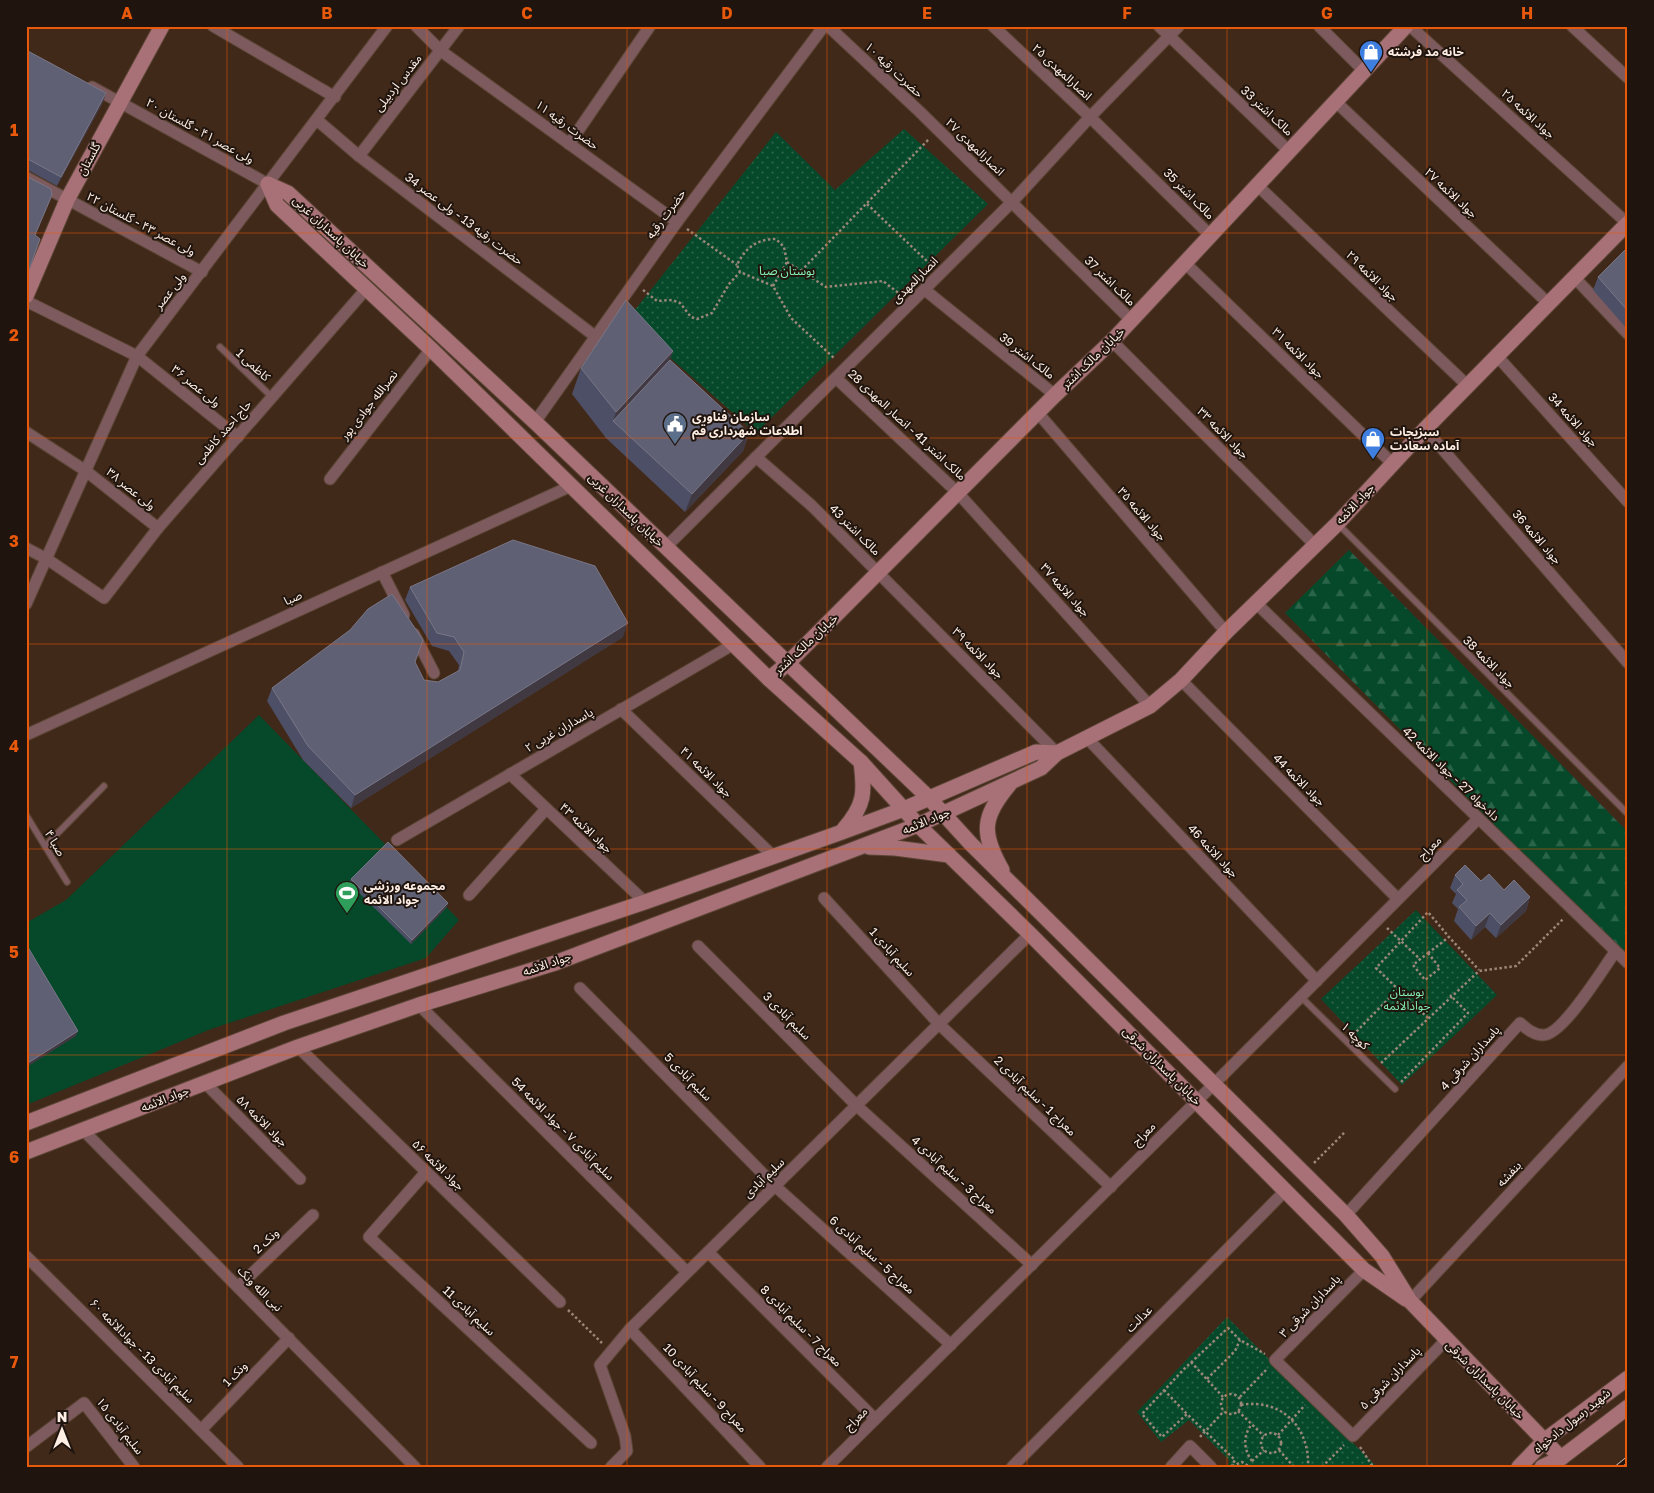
<svg xmlns="http://www.w3.org/2000/svg" width="1654" height="1493" viewBox="0 0 1654 1493" font-family="'Golos Text','Noto Sans Arabic',sans-serif">
	<style>
		.forest { fill: url(#forest-firs) }
		.park { fill: url(#park-dots) }
		.pitch { fill: #05492a }
		.lines { fill: none; stroke-linecap: round; stroke-linejoin: round }
		.lane-casing { stroke: #5b4535; stroke-width: 8 }
		.street-casing { stroke: #5b4535; stroke-width: 13 }
		.secondary-casing { stroke: #5b4535; stroke-width: 17 }
		.path { stroke: #9b877a; stroke-width: 2.5; stroke-dasharray: 2.5 2.5; stroke-linecap: butt }
		.lane { stroke: #7d5a5d; stroke-width: 5.5 }
		.street { stroke: #7d5a5d; stroke-width: 11 }
		.secondary { stroke: #a87177; stroke-width: 15 }
		.rail-casing { stroke: #d2c0b4; stroke-width: 5.5 }
		.rail { stroke: #20150e; stroke-width: 4; stroke-dasharray: 11; stroke-linecap: butt }
		.wall { fill: #4d4f66 }
		.shaded-wall { fill: #403942 }
		.building { fill: #606074; stroke: #797686 }
		.grid { fill: none; stroke: #e8590c; stroke-width: 1; stroke-opacity: 0.55 }
		.labels { text-anchor: middle; stroke-width: 4; stroke-linejoin: round; paint-order: stroke }
		.poi-label { font-size: 12px; font-weight: bold; fill: #feeee4; stroke: #20150e; text-anchor: start }
		.street-label { font-size: 12px; fill: #feeee4; stroke: #20150e }
		.park-label { font-size: 12px; fill: #83f0b2; stroke: #20150e }
		.neatline { fill: none; stroke: #e8590c; stroke-width: 2 }
		.grid-label { font-size: 16px; text-anchor: middle; font-weight: bold; fill: #e8590c }
	</style>
	<defs>
		<pattern id="forest-firs" width="22" height="20" patternUnits="userSpaceOnUse" patternTransform="scale(1.25)"><rect width="22" height="20" fill="#05492a"/><path d="M5 1l3.5 6h-7zM16 11l3.5 6h-7z" fill="#2a6449"/></pattern>
		<pattern id="park-dots" width="8" height="8" patternUnits="userSpaceOnUse" patternTransform="scale(1.25)"><rect width="8" height="8" fill="#05492a"/><path d="M2 2h.1M6 6h.1" fill="none" stroke="#2a6449" stroke-width="1.8" stroke-linecap="round"/></pattern>
	</defs>
	<rect width="100%" height="100%" fill="#412919"/>
	<polygon class="forest" points="1349,550 1628,832 1628,956 1626,958 1285,613"/>
	<g class="park">
		<polygon points="904,129 988,204 756,433 627,320 776,132 835,190"/>
		<polygon points="1416,910 1497,995 1402,1085 1321,999"/>
		<polygon points="1227,1317 1377,1467 1227,1467 1230,1461 1189,1420 1161,1442 1137,1412"/>
	</g>
	<polygon class="pitch" points="259,715 459,920 426,958 211,1029 26,1105 26,1067 76,1035 26,951 26,923 66,900"/>
	<g class="lines">
		<g class="lane-casing">
			<g id="lane">
				<polyline points="220,347 272,397"/>
				<polyline points="1339,525 1628,814"/>
				<polyline points="26,815 67,882"/>
				<polyline points="45,846 104,786"/>
				<polyline points="1301,997 1395,1089"/>
			</g>
		</g>
		<g class="street-casing">
			<g id="street">
				<polyline points="213,26 335,97"/>
				<polyline points="416,26 441,51 677,222"/>
				<polyline points="828,26 920,112 1131,320"/>
				<polyline points="993,26 1090,117 1210,235"/>
				<polyline points="1159,26 1290,152"/>
				<polyline points="1319,26 1364,71"/>
				<polyline points="1410,26 1627,223"/>
				<polyline points="1572,26 1628,78"/>
				<polyline points="92,87 268,184"/>
				<polyline points="1336,102 1549,304"/>
				<polyline points="317,120 359,156 596,337"/>
				<polyline points="569,144 650,26"/>
				<polyline points="359,156 459,26"/>
				<polyline points="26,177 202,272"/>
				<polyline points="1258,186 1468,386"/>
				<polyline points="1185,263 1393,464"/>
				<polyline points="1574,277 1628,334"/>
				<polyline points="925,290 1055,395"/>
				<polyline points="26,301 137,356 238,437"/>
				<polyline points="1112,341 1315,545"/>
				<polyline points="1497,356 1628,502"/>
				<polyline points="836,378 958,493 1150,706"/>
				<polyline points="1038,413 1226,632"/>
				<polyline points="535,422 677,222 824,26"/>
				<polyline points="1425,429 1628,663"/>
				<polyline points="26,432 86,471 158,528"/>
				<polyline points="756,457 812,506 1057,753"/>
				<polyline points="330,479 431,349"/>
				<polyline points="26,548 47,559 104,598 158,528 367,288"/>
				<polyline points="665,548 1012,202 1090,117 1179,26"/>
				<polyline points="382,572 404,615"/>
				<polyline points="1256,603 1628,963"/>
				<polyline points="26,604 137,356 387,26"/>
				<polyline points="414,634 434,673"/>
				<polyline points="1181,680 1398,899"/>
				<polyline points="621,709 772,855"/>
				<polyline points="26,735 571,486"/>
				<polyline points="1088,739 1317,981"/>
				<polyline points="510,774 645,902"/>
				<polyline points="397,840 734,644"/>
				<polyline points="469,895 546,809"/>
				<polyline points="824,898 940,1025 1111,1187"/>
				<polyline points="698,946 857,1106 1032,1265"/>
				<polyline points="580,988 775,1186 951,1345"/>
				<polyline points="419,1005 687,1272"/>
				<polyline points="298,1047 560,1302"/>
				<polyline points="205,1083 300,1179"/>
				<polyline points="84,1131 415,1467"/>
				<polyline points="426,1172 369,1237 591,1443"/>
				<path d="M 1346,1215 L 1520,1023 C 1527,1029 1534,1035 1543,1035 C 1562,1036 1603,969 1615,952"/>
				<polyline points="708,1252 875,1419"/>
				<polyline points="26,1256 238,1467"/>
				<polyline points="1364,1270 1275,1360 1353,1436 1446,1340"/>
				<polyline points="238,1287 313,1215"/>
				<polyline points="1410,1301 1628,1066"/>
				<polyline points="630,1329 760,1467"/>
				<polyline points="202,1429 289,1338"/>
				<polyline points="26,1447 84,1403 134,1467"/>
				<polyline points="611,1467 627,1451 625,1436 600,1365 630,1329 1030,934"/>
				<polyline points="827,1467 1197,1101 1478,819"/>
				<polyline points="1012,1467 1286,1190"/>
				<polyline points="1171,1467 1190,1446 1211,1467"/>
			</g>
		</g>
		<g class="secondary-casing">
			<g id="secondary">
				<polyline points="268,184 288,193 535,422 929,798 971,844 1346,1215 1382,1256 1410,1301 1561,1458"/>
				<polyline points="268,184 277,205 431,349 769,679 861,762 918,825 1030,934 1364,1270 1406,1299"/>
				<polyline points="26,296 67,200 162,26"/>
				<polyline points="769,679 788,663 1055,395 1112,341 1406,26"/>
				<path d="M 844,829 C 865,805 865,792 861,762"/>
				<polyline points="869,847 895,848 949,855"/>
				<path d="M 1002,870 C 981,833 982,817 1009,785"/>
				<polyline points="26,1123 284,1023 645,902 842,832 904,809 1036,752 1057,753"/>
				<polyline points="26,1152 298,1047 419,1005 555,963 918,825 1041,768 1057,753 1150,706 1181,680 1226,632 1337,524 1425,429 1628,223"/>
				<polyline points="1519,1467 1545,1440 1628,1378"/>
				<polyline points="1542,1467 1561,1458 1628,1407"/>
			</g>
		</g>
		<g class="path">
			<polyline points="867,204 931,265"/>
			<polyline points="687,229 737,265"/>
			<polyline points="787,262 826,287 883,281 901,295"/>
			<polyline points="801,271 929,139"/>
			<path d="M 773,286 L 787,262 L 784,247 L 776,239 C 757,239 745,248 737,265 L 740,272 L 773,286 L 791,318 L 835,359"/>
			<polyline points="643,290 657,301 672,300 680,303 691,317 697,319 712,313 729,284 740,272"/>
			<polyline points="1387,928 1420,959"/>
			<polygon points="1428,953 1440,968 1425,980 1413,965"/>
			<polyline points="1428,953 1449,937 1479,970"/>
			<polyline points="1428,1018 1376,968 1428,912 1449,937"/>
			<polyline points="1353,1035 1398,989"/>
			<polyline points="1381,1063 1479,971 1516,966 1564,918"/>
			<polyline points="1401,1082 1468,1013 1450,995"/>
			<polyline points="1314,1163 1345,1132"/>
			<polyline points="568,1310 602,1343"/>
			<polyline points="1191,1362 1223,1397"/>
			<polyline points="1207,1379 1235,1351 1240,1340"/>
			<polyline points="1164,1390 1187,1414"/>
			<circle cx="1231" cy="1404" r="10"/>
			<polyline points="1240,1397 1267,1369"/>
			<path d="M 1241,1405 C 1281,1398 1310,1427 1308,1467"/>
			<polyline points="1238,1411 1264,1436"/>
			<circle cx="1271" cy="1443" r="10"/>
			<polyline points="1278,1435 1305,1405"/>
			<polyline points="1200,1437 1224,1411"/>
			<polyline points="1360,1447 1373,1467"/>
			<polyline points="1279,1450 1294,1467"/>
			<path d="M 1252,1461 C 1243,1449 1243,1435 1252,1424"/>
			<polyline points="1252,1461 1264,1450"/>
			<polyline points="1232,1466 1242,1462 1250,1467"/>
			<polyline points="1231,1467 1235,1460 1187,1414 1162,1437 1142,1414 1184,1369 1228,1328 1240,1340 1265,1354"/>
			<polyline points="1322,1467 1344,1445"/>
		</g>
		<use href="#lane" class="lane"/>
		<use href="#street" class="street"/>
		<use href="#secondary" class="secondary"/>
		<g class="rail-casing">
			<polyline id="rail" points="1618,1467 1628,1459"/>
		</g>
		<use href="#rail" class="rail"/>
	</g>
	<g class="wall">
		<polygon points="26,50 106,93 103,102 57,186 26,169"/>
		<polygon points="1628,247 1628,330 1593,290 1598,277"/>
		<polygon points="670,360 749,433 743,451 685,512 606,438 572,394 581,368"/>
		<polygon points="410,587 623,637 351,808 303,760 267,701 272,688 415,662 424,680 438,682 458,671 459,665 449,651 432,646 405,600"/>
		<polygon points="1455,875 1530,897 1526,911 1496,938 1485,927 1471,940 1454,921 1458,909 1452,903 1456,894 1450,888"/>
		<polygon points="351,879 448,903 446,908 411,944 349,883"/>
	</g>
	<g class="shaded-wall">
		<polygon points="106,93 103,102 57,186 61,177"/>
		<polygon points="673,351 664,378 613,421 616,412"/>
		<polygon points="749,433 743,451 685,512 692,494"/>
		<polygon points="628,623 623,637 351,808 355,795"/>
		<polygon points="1530,897 1526,911 1496,938 1501,925"/>
		<polygon points="448,903 446,908 411,944 412,940"/>
		<polygon points="1490,913 1485,927 1471,940 1476,926"/>
		<polygon points="78,1031 76,1036 27,1067 28,1063"/>
	</g>
	<g class="building">
		<polygon points="26,50 106,93 61,177 26,158"/>
		<polygon points="26,176 51,189 52,195 35,235 40,239 26,278"/>
		<polygon points="1628,247 1628,311 1598,277"/>
		<polygon points="626,300 673,351 616,412 581,368"/>
		<polygon points="670,360 749,433 692,494 613,421"/>
		<polygon points="513,540 595,566 628,623 355,795 308,746 272,688 350,630 368,609 392,594 423,640 415,662 424,680 438,682 460,670 464,652 454,637 437,633 410,587"/>
		<polygon points="388,842 448,903 412,940 351,879"/>
		<polygon points="1465,865 1481,881 1489,874 1504,890 1514,880 1530,897 1501,925 1490,913 1476,926 1459,907 1467,900 1457,890 1463,884 1455,875"/>
		<polygon points="26,944 78,1031 28,1063 26,1059"/>
	</g>
	<path class="grid" d="M 227,26 L 227,1467M 427,26 L 427,1467M 627,26 L 627,1467M 827,26 L 827,1467M 1027,26 L 1027,1467M 1227,26 L 1227,1467M 1427,26 L 1427,1467M 26,233 L 1628,233M 26,438 L 1628,438M 26,644 L 1628,644M 26,849 L 1628,849M 26,1055 L 1628,1055M 26,1260 L 1628,1260"/>
	<defs>
		<g id="shop-pin" transform="scale(1.25)"><path d="M0 17L-7.5 6A9.5 9.5 0 1 1 7.5 6Z" fill="#3f7fe0" stroke="#20150e"/><path d="M-5-2.5h2.3a2.7 3.5 0 0 1 5.4 0H5L5.5 6h-11ZM-1.5-2.5h3a1.5 2.3 0 0 0-3 0Z" fill="#fff"/></g>
		<g id="civic-pin" transform="scale(1.25)"><path d="M0 17L-7.5 6A9.5 9.5 0 1 1 7.5 6Z" fill="#5c6f8a" stroke="#20150e"/><path d="M-.6-6.5H3V-4.5H.6V-3L4-1V1h2V6H-6V1h2V-1L-.6-3ZM-1.2 2.5V6h2.4V2.5Z" fill="#fff"/></g>
		<g id="stadium-pin" transform="scale(1.25)"><path d="M0 17L-7.5 6A9.5 9.5 0 1 1 7.5 6Z" fill="#2e9e5b" stroke="#20150e"/><path d="M0-5a6.5 5 0 1 0 0 10a6.5 5 0 1 0 0-10ZM-3.5-1.8h7v3.6h-7Z" fill="#fff"/></g>
	</defs>
	<g fill-rule="evenodd">
		<use href="#shop-pin" x="1371" y="52"/>
		<use href="#civic-pin" x="675" y="424"/>
		<use href="#shop-pin" x="1373" y="439"/>
		<use href="#stadium-pin" x="347" y="893"/>
	</g>
	<g class="labels">
		<g class="poi-label">
			<text x="1388" y="56">خانه مد فرشته</text>
			<text x="692" y="421">سازمان فناوری<tspan x="692" dy="14">اطلاعات شهرداری قم</tspan></text>
			<text x="1390" y="436">سبزیجات<tspan x="1390" dy="14">آماده سعادت</tspan></text>
			<text x="364" y="890">مجموعه ورزشی<tspan x="364" dy="14">جواد الائمه</tspan></text>
		</g>
		<g class="street-label">
			<text transform="translate(894 70) rotate(43)" y="4">حضرت رقیه ۱۰</text>
			<text transform="translate(1062 72) rotate(43)" y="4">انصارالمهدی ۲۵</text>
			<text transform="translate(398 83) rotate(-52)" y="4">مقدس اردبیلی</text>
			<text transform="translate(1267 111) rotate(43)" y="4">مالک اشتر 33</text>
			<text transform="translate(1528 114) rotate(42)" y="4">جواد الائمه ۲۵</text>
			<text transform="translate(567 125) rotate(36)" y="4">حضرت رقیه ۱۱</text>
			<text transform="translate(200 131) rotate(29)" y="4">ولی عصر ۴۱ - گلستان ۲۰</text>
			<text transform="translate(975 147) rotate(44)" y="4">انصارالمهدی ۲۷</text>
			<text transform="translate(89 159) rotate(-62)" y="4">گلستان</text>
			<text transform="translate(1451 193) rotate(43)" y="4">جواد الائمه ۲۷</text>
			<text transform="translate(1189 194) rotate(45)" y="4">مالک اشتر 35</text>
			<text transform="translate(666 214) rotate(-54)" y="4">حضرت رقیه</text>
			<text transform="translate(464 219) rotate(37)" y="4">حضرت رقیه 13 - ولی عصر 34</text>
			<text transform="translate(141 224) rotate(28)" y="4">ولی عصر ۴۳ - گلستان ۲۲</text>
			<text transform="translate(331 232) rotate(43)" y="4">خیابان پاسداران غربی</text>
			<text transform="translate(1372 276) rotate(44)" y="4">جواد الائمه ۲۹</text>
			<text transform="translate(915 280) rotate(-45)" y="4">انصارالمهدی</text>
			<text transform="translate(1110 281) rotate(44)" y="4">مالک اشتر 37</text>
			<text transform="translate(170 291) rotate(-52)" y="4">ولی عصر</text>
			<text transform="translate(1298 353) rotate(44)" y="4">جواد الائمه ۳۱</text>
			<text transform="translate(1027 356) rotate(38)" y="4">مالک اشتر 39</text>
			<text transform="translate(1093 358) rotate(-44)" y="4">خیابان مالک اشتر</text>
			<text transform="translate(253 365) rotate(43)" y="4">کاظمی 1</text>
			<text transform="translate(196 386) rotate(39)" y="4">ولی عصر ۳۶</text>
			<text transform="translate(369 405) rotate(-52)" y="4">نصرالله جوادی پور</text>
			<text transform="translate(1573 420) rotate(48)" y="4">جواد الائمه 34</text>
			<text transform="translate(907 425) rotate(43)" y="4">مالک اشتر 41 - انصار المهدی 28</text>
			<text transform="translate(223 432) rotate(-49)" y="4">حاج احمد کاظمی</text>
			<text transform="translate(1223 433) rotate(45)" y="4">جواد الائمه ۳۳</text>
			<text transform="translate(131 489) rotate(39)" y="4">ولی عصر ۳۸</text>
			<text transform="translate(1355 504) rotate(-47)" y="4">جواد الائمه</text>
			<text transform="translate(626 510) rotate(44)" y="4">خیابان پاسداران غربی</text>
			<text transform="translate(1142 514) rotate(49)" y="4">جواد الائمه ۳۵</text>
			<text transform="translate(855 530) rotate(45)" y="4">مالک اشتر 43</text>
			<text transform="translate(1537 537) rotate(49)" y="4">جواد الائمه 36</text>
			<text transform="translate(1065 590) rotate(48)" y="4">جواد الائمه ۳۷</text>
			<text transform="translate(293 598) rotate(-25)" y="4">صبا</text>
			<text transform="translate(806 644) rotate(-43)" y="4">خیابان مالک اشتر</text>
			<text transform="translate(978 653) rotate(45)" y="4">جواد الائمه ۳۹</text>
			<text transform="translate(1489 662) rotate(45)" y="4">جواد الائمه 38</text>
			<text transform="translate(559 730) rotate(-30)" y="4">پاسداران غربی ۲</text>
			<text transform="translate(706 772) rotate(44)" y="4">جواد الائمه ۴۱</text>
			<text transform="translate(1451 774) rotate(44)" y="4">دادخواه 27 - جواد الائمه 42</text>
			<text transform="translate(1299 780) rotate(45)" y="4">جواد الائمه 44</text>
			<text transform="translate(926 821) rotate(-23)" y="4">جواد الائمه</text>
			<text transform="translate(586 828) rotate(43)" y="4">جواد الائمه ۴۳</text>
			<text transform="translate(55 843) rotate(59)" y="4">صبا ۴</text>
			<text transform="translate(1430 848) rotate(-45)" y="4">معراج</text>
			<text transform="translate(1213 851) rotate(47)" y="4">جواد الائمه 46</text>
			<text transform="translate(892 952) rotate(48)" y="4">سلیم آبادی 1</text>
			<text transform="translate(547 964) rotate(-19)" y="4">جواد الائمه</text>
			<text transform="translate(787 1016) rotate(45)" y="4">سلیم آبادی 3</text>
			<text transform="translate(1355 1036) rotate(44)" y="4">کوچه ۱</text>
			<text transform="translate(1470 1058) rotate(-48)" y="4">پاسداران شرقی 4</text>
			<text transform="translate(1162 1066) rotate(45)" y="4">خیابان پاسداران شرقی</text>
			<text transform="translate(688 1077) rotate(45)" y="4">سلیم آبادی 5</text>
			<text transform="translate(1035 1096) rotate(44)" y="4">معراج 1 - سلیم آبادی 2</text>
			<text transform="translate(165 1099) rotate(-21)" y="4">جواد الائمه</text>
			<text transform="translate(262 1121) rotate(45)" y="4">جواد الائمه ۵۸</text>
			<text transform="translate(563 1129) rotate(45)" y="4">سلیم آبادی ۷ - جواد الائمه 54</text>
			<text transform="translate(1144 1134) rotate(-45)" y="4">معراج</text>
			<text transform="translate(438 1165) rotate(44)" y="4">جواد الائمه ۵۶</text>
			<text transform="translate(1509 1174) rotate(-47)" y="4">بنفشه</text>
			<text transform="translate(954 1175) rotate(42)" y="4">معراج 3 - سلیم آبادی 4</text>
			<text transform="translate(764 1178) rotate(-44)" y="4">سلیم آبادی</text>
			<text transform="translate(266 1241) rotate(-43)" y="4">ونک 2</text>
			<text transform="translate(872 1255) rotate(42)" y="4">معراج 5 - سلیم آبادی 6</text>
			<text transform="translate(260 1289) rotate(45)" y="4">نبی الله ونک</text>
			<text transform="translate(1310 1306) rotate(-46)" y="4">پاسداران شرقی ۳</text>
			<text transform="translate(469 1311) rotate(43)" y="4">سلیم آبادی 11</text>
			<text transform="translate(1139 1319) rotate(-45)" y="4">عدالت</text>
			<text transform="translate(801 1326) rotate(45)" y="4">معراج 7 - سلیم آبادی 8</text>
			<text transform="translate(142 1351) rotate(45)" y="4">سلیم آبادی 13 - جوادالائمه ۶۰</text>
			<text transform="translate(235 1374) rotate(-46)" y="4">ونک 1</text>
			<text transform="translate(1390 1378) rotate(-46)" y="4">پاسداران شرقی ۵</text>
			<text transform="translate(1485 1380) rotate(45)" y="4">خیابان پاسداران شرقی</text>
			<text transform="translate(705 1388) rotate(47)" y="4">معراج 9 - سلیم آبادی 10</text>
			<text transform="translate(856 1419) rotate(-45)" y="4">معراج</text>
			<text transform="translate(1572 1421) rotate(-39)" y="4">شهید رسول دادخواه</text>
			<text transform="translate(120 1426) rotate(52)" y="4">سلیم آبادی ۱۵</text>
		</g>
		<g class="park-label">
			<text x="787" y="275">بوستان صبا</text>
			<text x="1407" y="996">بوستان<tspan x="1407" dy="14">جوادالائمه</tspan></text>
		</g>
	</g>
	<rect width="1654" height="1493" fill="none" stroke="#20150e" stroke-width="55"/>
	<g transform="translate(62 1430)" stroke="#20150e" stroke-width="4" paint-order="stroke">
	<path d="M0-4L9 19L0 12L-9 19Z" fill="#feeee4"/>
	<text y="-8" font-size="14" font-weight="bold" text-anchor="middle" fill="#feeee4">N</text>
	</g>
	<rect x="28" y="28" width="1598" height="1438" class="neatline"/>
	<g class="grid-label">
		<text x="127" y="19">A</text>
		<text x="327" y="19">B</text>
		<text x="527" y="19">C</text>
		<text x="727" y="19">D</text>
		<text x="927" y="19">E</text>
		<text x="1127" y="19">F</text>
		<text x="1327" y="19">G</text>
		<text x="1527" y="19">H</text>
		<text x="14" y="136">1</text>
		<text x="14" y="341">2</text>
		<text x="14" y="547">3</text>
		<text x="14" y="752">4</text>
		<text x="14" y="958">5</text>
		<text x="14" y="1163">6</text>
		<text x="14" y="1368">7</text>
	</g>
</svg>
